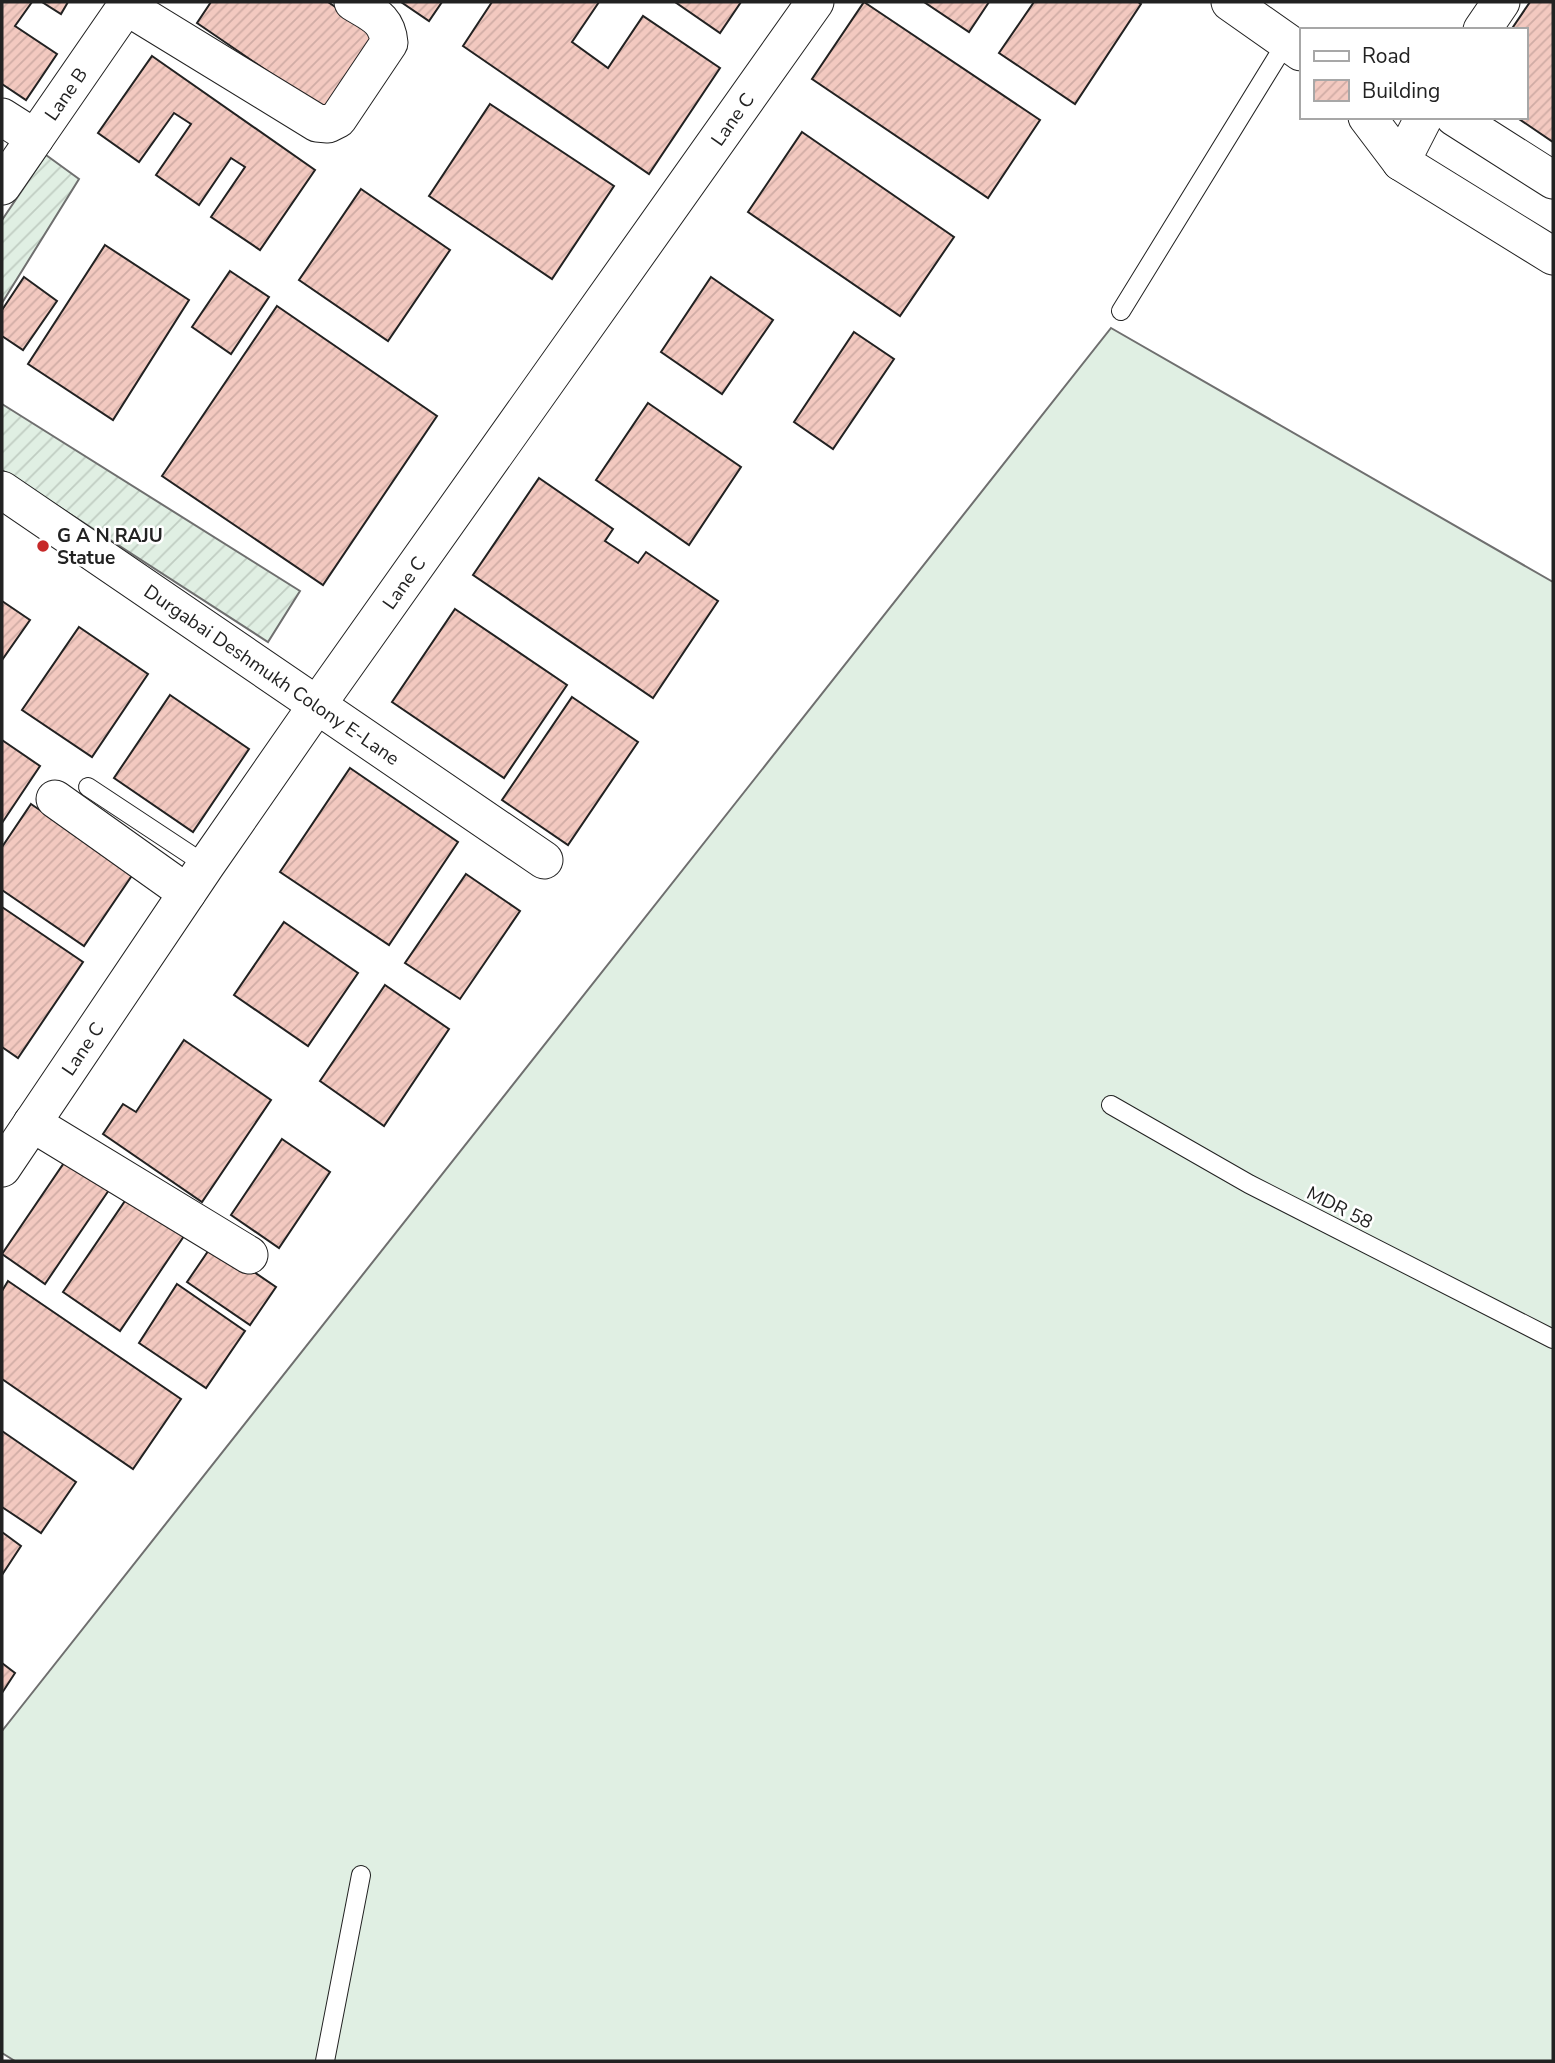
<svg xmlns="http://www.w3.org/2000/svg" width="1555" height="2063" viewBox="0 0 1555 2063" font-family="'Nunito Sans',sans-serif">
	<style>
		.garden { fill: url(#garden-furrows); stroke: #6f6f6f; stroke-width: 2 }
		.pitch { fill: #e0efe3; stroke: #6f6f6f; stroke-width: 2 }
		.building { fill: url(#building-hatch); stroke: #222; stroke-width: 2 }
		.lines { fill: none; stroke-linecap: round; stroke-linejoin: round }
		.lane-casing { stroke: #222; stroke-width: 20 }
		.street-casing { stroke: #222; stroke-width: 39 }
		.lane { stroke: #fff; stroke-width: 18 }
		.street { stroke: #fff; stroke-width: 37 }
		.poi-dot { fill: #c62828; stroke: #fff; stroke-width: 2.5 }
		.labels { text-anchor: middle; stroke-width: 5; stroke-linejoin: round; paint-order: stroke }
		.street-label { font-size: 19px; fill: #222; stroke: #fff }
		.poi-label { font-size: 19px; font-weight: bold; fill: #222; stroke: #fff; text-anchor: start }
	</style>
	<defs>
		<pattern id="garden-furrows" width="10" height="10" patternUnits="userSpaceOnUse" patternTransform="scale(1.75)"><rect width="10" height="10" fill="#e0efe3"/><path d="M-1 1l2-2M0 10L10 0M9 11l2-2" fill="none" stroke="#c0cdc2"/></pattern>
		<pattern id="building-hatch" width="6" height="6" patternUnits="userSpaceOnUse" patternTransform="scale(1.75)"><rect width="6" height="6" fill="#f3c9c0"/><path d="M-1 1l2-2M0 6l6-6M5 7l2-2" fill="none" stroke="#d0aca5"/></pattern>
	</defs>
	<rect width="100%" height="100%" fill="#fff"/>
	<g class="garden">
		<polygon points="46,155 79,179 2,303 2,220"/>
		<polygon points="2,404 300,591 268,642 2,470"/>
	</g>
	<polygon class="pitch" points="1111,328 1553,582 1553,2061 15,2061 2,2053 2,1731"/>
	<g class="building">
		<polygon points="2,2 32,2 15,26 57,54 26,100 2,84"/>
		<polygon points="42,2 68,2 61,14"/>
		<polygon points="211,2 328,2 378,36 327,112 197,23"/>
		<polygon points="401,2 442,2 429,21"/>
		<polygon points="492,2 599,2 572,42 608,68 643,16 720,68 649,174 463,46"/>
		<polygon points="675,2 741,2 720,33"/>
		<polygon points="864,2 1040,120 988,198 812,79"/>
		<polygon points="924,2 989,2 969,32"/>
		<polygon points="1034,2 1138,2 1141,4 1075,104 999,53"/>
		<polygon points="1530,2 1553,2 1553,142 1516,117 1525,117 1525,30 1511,30"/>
		<polygon points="152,56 315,170 260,250 211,217 245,167 231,158 199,205 156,175 191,124 174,113 139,162 98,133"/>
		<polygon points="490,104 614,186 552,279 429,196"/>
		<polygon points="802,132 954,237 900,316 748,212"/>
		<polygon points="361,189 450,250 388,341 299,280"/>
		<polygon points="105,245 189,300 113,420 28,364"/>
		<polygon points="230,271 269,297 231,354 192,327"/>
		<polygon points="24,277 57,301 23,350 2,336 2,310"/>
		<polygon points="711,277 773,320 722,394 661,352"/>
		<polygon points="277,306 437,416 323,585 162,476"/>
		<polygon points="854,332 894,359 833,449 794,422"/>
		<polygon points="648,403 741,467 689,545 596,480"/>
		<polygon points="539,478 613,529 605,541 638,563 646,552 718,601 653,698 473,575"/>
		<polygon points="2,601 30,620 2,660"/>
		<polygon points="455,609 567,685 504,778 392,702"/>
		<polygon points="79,627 148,674 92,757 22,710"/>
		<polygon points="170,695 249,749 193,832 114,778"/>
		<polygon points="572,697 638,742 568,845 502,800"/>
		<polygon points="2,740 40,766 2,823"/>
		<polygon points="350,768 458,842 389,945 280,872"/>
		<polygon points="31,804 133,874 84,946 2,890 2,847"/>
		<polygon points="466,874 520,911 460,999 405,963"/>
		<polygon points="2,907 83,962 18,1058 2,1047"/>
		<polygon points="284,922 358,973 308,1046 234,995"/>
		<polygon points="385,985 449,1029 384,1126 320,1081"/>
		<polygon points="184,1040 271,1100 202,1202 103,1134 123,1104 136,1112"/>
		<polygon points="282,1139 330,1172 279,1248 231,1215"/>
		<polygon points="68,1157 111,1187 45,1284 2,1254"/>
		<polygon points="127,1198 184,1236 120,1331 63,1292"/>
		<polygon points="213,1244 276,1287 250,1325 187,1282"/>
		<polygon points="8,1281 181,1399 133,1469 2,1379 2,1291"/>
		<polygon points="177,1284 245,1331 206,1388 139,1343"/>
		<polygon points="2,1431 76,1482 41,1533 2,1507"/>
		<polygon points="2,1532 21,1546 2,1575"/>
		<polygon points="2,1663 15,1673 2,1693"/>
	</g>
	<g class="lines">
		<g class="lane-casing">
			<g id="lane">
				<polyline points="1121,311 1287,41"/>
				<polyline points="88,787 206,865"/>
				<polyline points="1111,1105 1249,1184 1553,1339"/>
				<polyline points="325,2061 361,1875"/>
			</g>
		</g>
		<g class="street-casing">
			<g id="street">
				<polyline points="1230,2 1301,52"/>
				<path d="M 126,6 L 317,123 L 328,124 L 338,119 L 389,43 C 387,18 372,14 353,2"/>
				<polyline points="1482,30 1501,2"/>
				<polyline points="2,117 35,138"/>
				<polyline points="1367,117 1401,162 1553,256"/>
				<polyline points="1454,117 1553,180"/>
				<polyline points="1401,162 1424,117"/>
				<path id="s1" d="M 2,186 L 129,2"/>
				<path id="s2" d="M 2,490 L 544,860"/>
				<polyline points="55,799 187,893"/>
				<polyline points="32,1123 249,1255"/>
				<path id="s3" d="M 2,1168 L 206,865 L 317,705 L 815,2"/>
			</g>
		</g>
		<use href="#lane" class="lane"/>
		<use href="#street" class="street"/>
	</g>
	<circle class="poi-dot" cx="43" cy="546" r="7"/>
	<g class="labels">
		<g class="street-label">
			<text dy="7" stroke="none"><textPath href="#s1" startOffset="112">Lane B</textPath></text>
			<text dy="7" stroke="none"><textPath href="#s3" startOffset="1278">Lane C</textPath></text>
			<text dy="7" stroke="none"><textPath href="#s3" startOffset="710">Lane C</textPath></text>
			<text dy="7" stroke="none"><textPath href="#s2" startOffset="327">Durgabai Deshmukh Colony E-Lane</textPath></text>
			<text dy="7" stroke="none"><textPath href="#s3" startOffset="144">Lane C</textPath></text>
			<text transform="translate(1340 1207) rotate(27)" y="7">MDR 58</text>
		</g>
		<g class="poi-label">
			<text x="57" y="542">G A N RAJU<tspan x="57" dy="22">Statue</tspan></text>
		</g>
	</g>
	<rect width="1555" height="2063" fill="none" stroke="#222222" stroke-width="7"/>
	<rect x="1300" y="28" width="228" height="91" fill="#ffffff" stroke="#a7a7a7" stroke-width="2"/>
	<rect x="1314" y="51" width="35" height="10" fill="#ffffff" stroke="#a7a7a7" stroke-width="2"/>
	<text x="1362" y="63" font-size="21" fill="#222222">Road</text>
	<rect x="1314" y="80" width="35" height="21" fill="url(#building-hatch)" stroke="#a7a7a7" stroke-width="2"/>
	<text x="1362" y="98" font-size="21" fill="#222222">Building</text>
</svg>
